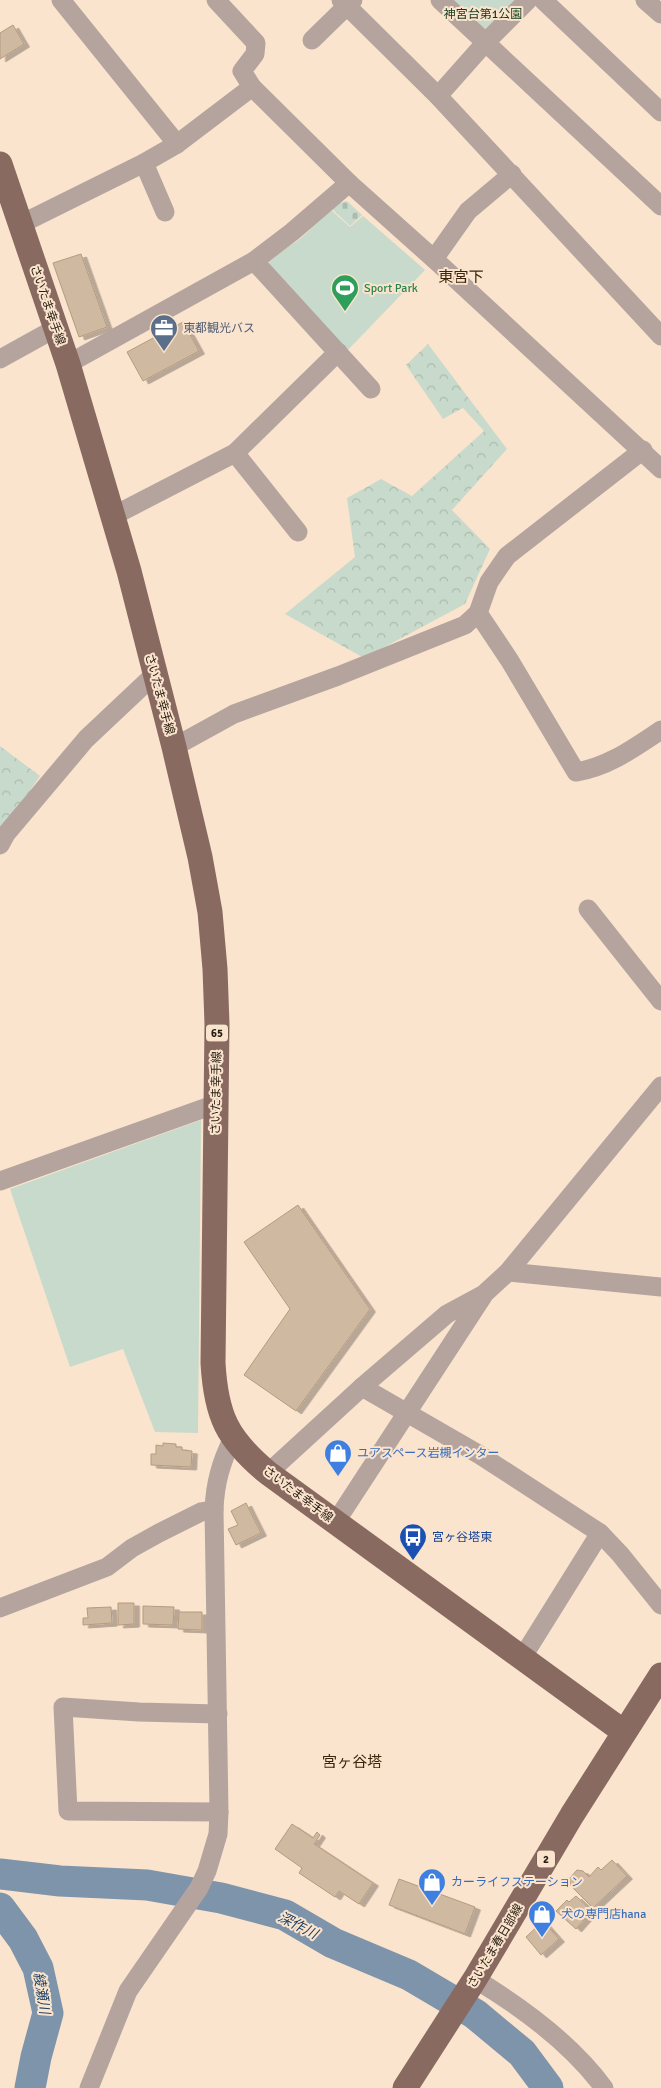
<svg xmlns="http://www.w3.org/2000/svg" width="661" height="2088" viewBox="0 0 661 2088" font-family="Signika,'Noto Sans JP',sans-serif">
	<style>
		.green { fill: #c8dacb }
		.forest { fill: url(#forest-crowns) }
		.cemetery { fill: url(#cemetery-stones) }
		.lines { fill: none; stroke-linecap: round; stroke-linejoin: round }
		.river { stroke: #7e94aa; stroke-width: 31 }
		.building { fill: #d0b9a1; stroke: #b59b7f; filter: url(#shadow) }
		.minor { stroke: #b5a49e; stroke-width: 19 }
		.major { stroke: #896a61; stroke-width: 25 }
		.labels { text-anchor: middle; stroke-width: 4; stroke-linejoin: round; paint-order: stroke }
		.shield { fill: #fbe4cd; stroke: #67594a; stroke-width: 1 }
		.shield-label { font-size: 11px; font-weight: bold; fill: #271d12 }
		.park-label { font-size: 12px; fill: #103a1b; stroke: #fbe4cd }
		.leisure-label { font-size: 12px; fill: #27864d; stroke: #fbe4cd; text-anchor: start }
		.street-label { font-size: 12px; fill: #271d12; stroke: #fbe4cd }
		.service-label { font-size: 12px; fill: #4e5e75; stroke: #fbe4cd; text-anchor: start }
		.shop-label { font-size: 12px; fill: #366cbe; stroke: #fbe4cd; text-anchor: start }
		.transit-label { font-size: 12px; fill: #164399; stroke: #fbe4cd; text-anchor: start }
		.water-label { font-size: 14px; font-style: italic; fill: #1f4264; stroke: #fbe4cd }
		.quarter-label { font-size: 15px; fill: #3b260c; stroke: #fbe4cd }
	</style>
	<defs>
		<pattern id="forest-crowns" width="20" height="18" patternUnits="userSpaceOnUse" patternTransform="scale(1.25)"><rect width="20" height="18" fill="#c8dacb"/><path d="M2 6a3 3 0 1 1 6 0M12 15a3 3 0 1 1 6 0" fill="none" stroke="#acbbad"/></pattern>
		<pattern id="cemetery-stones" width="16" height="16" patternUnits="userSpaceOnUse" patternTransform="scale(1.25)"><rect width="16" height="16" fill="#c8dacb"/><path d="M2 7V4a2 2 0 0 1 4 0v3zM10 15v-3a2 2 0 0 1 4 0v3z" fill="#acbbad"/></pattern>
		<filter id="shadow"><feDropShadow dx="5.5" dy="3" stdDeviation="0" flood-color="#0004"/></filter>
	</defs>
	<rect width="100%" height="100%" fill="#fbe4cd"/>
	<g class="green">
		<polygon points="449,0 515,0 487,30 480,30"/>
		<polygon points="331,210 350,227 363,216 425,270 343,355 268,268 269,260 300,239"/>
		<polygon points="201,1120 198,1433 155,1432 123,1349 70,1367 10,1189"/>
	</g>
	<g class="forest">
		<polygon points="428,344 507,449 452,510 490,549 465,604 364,658 285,614 355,557 347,498 381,479 412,496 484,431 463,408 443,419 406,365"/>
		<polygon points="0,746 40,776 0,835"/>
	</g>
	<polygon class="cemetery" points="347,201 362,215 350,226 332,209 339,203"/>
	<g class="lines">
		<g class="river">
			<polyline points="0,1874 60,1881 147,1885 221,1898 285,1915 333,1943 409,1975 475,2014 522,2053 548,2088"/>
			<polyline points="0,1908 23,1939 38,1968 48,2013 36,2057 30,2088"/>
		</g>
	</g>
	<g class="building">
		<polygon points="13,25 24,44 0,59 0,33"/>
		<polygon points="81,254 107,327 79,337 53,263"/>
		<polygon points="183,322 199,351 143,381 127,352"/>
		<polygon points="298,1205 370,1309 296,1411 244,1375 290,1309 244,1242"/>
		<polygon points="163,1443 176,1444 176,1447 182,1447 182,1450 192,1451 191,1467 151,1465 151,1454 156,1454 156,1445 163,1446"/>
		<polygon points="246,1503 261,1533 236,1545 228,1529 238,1525 231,1511"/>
		<polygon points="118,1603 134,1603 134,1624 118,1625"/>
		<polygon points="143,1606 174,1607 173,1625 143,1624"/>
		<polygon points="111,1607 112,1623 83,1625 83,1618 88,1618 87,1608"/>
		<polygon points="179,1612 202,1612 202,1630 178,1629"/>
		<polygon points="292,1824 313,1838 317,1832 320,1835 314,1844 373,1883 359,1904 339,1891 335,1897 299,1873 302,1868 275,1849"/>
		<polygon points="612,1860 627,1876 593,1908 571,1886 569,1879 577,1870 583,1871 589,1877 598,1867 601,1870"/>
		<polygon points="399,1879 475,1907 465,1934 389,1905"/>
		<polygon points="576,1896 592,1911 576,1929 556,1911 567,1900 569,1902"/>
		<polygon points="543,1921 559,1939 541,1955 526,1937"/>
	</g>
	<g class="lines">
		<g class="minor">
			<polyline points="61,0 177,144"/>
			<polyline points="216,0 256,43 255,54 242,71 252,87 349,183 434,259 661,469"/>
			<polyline points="341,0 438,96 661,336"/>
			<polyline points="440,0 661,206"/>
			<polyline points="543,0 661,112"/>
			<polyline points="645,0 661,14"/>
			<polyline points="312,40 353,0"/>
			<polyline points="438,96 485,43 528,0"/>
			<polyline points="144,163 165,212"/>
			<polyline points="21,224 144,163 177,144 252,87"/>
			<polyline points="434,259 468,211 512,174"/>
			<polyline points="254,261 371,389"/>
			<polyline points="0,359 56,328"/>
			<polyline points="68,364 254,261 292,232 349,183"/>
			<polyline points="235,453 298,532"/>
			<polyline points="113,516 235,453 338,352"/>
			<path d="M 478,613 L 510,661 L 576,772 C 608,767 634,748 661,730"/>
			<polyline points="174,747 234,714 338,676 465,625 478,613 489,582 507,556 643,450"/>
			<polyline points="0,845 6,834 86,739 155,674"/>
			<polyline points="588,909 661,1001"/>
			<polyline points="0,1181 216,1104"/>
			<polyline points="508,1272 661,1287"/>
			<polyline points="362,1387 480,1455 600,1533 620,1554 661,1605"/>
			<polyline points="268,1473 362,1387 447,1314 484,1294 508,1272 661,1086"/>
			<polyline points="335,1523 483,1296"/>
			<polyline points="0,1608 107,1567 132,1548 159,1533 201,1512 214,1510"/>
			<polyline points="522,1658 600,1533"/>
			<polyline points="218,1714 139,1712 63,1707 68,1811 219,1812"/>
			<path d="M 475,1979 C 523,2008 571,2043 604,2088"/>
			<path d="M 89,2088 L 128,1991 L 199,1888 L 207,1871 L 218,1834 L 219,1812 L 214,1510 C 215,1483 221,1462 233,1438"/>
		</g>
		<g class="major">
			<path d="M 0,164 L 68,364 L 129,571 L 174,747 L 200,857 L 210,912 L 215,969 L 217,1024 L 213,1363 C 216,1416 227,1439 268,1473 L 624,1732"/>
			<polyline points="405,2088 475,1979 572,1815 661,1675"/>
		</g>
	</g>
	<defs>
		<g id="stadium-pin" transform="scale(1.4375)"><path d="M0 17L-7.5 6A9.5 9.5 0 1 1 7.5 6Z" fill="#2e9e5b" stroke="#fbe4cd"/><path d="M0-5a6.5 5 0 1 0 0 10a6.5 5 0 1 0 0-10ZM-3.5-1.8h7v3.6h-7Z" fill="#fff"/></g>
		<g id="office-pin" transform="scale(1.4375)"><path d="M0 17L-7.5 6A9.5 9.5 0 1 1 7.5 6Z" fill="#5c6f8a" stroke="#fbe4cd"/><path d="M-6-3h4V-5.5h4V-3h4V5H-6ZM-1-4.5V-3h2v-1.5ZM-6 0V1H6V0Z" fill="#fff"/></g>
		<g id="shop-pin" transform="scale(1.4375)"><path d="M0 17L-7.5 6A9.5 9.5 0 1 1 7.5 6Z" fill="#3f7fe0" stroke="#fbe4cd"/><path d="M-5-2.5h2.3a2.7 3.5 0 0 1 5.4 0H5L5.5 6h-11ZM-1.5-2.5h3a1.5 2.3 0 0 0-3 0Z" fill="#fff"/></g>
		<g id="bus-pin" transform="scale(1.4375)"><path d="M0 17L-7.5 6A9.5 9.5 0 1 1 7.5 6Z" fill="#1a4fb4" stroke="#fbe4cd"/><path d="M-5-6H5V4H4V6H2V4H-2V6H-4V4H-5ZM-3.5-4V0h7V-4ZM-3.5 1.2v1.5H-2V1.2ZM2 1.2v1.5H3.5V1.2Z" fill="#fff"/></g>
	</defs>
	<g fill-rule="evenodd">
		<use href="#stadium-pin" x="345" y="288"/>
		<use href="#office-pin" x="164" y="328"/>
		<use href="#shop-pin" x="338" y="1453"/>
		<use href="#bus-pin" x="413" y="1537"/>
		<use href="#shop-pin" x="432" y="1882"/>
		<use href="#shop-pin" x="542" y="1914"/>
	</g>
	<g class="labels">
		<g class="shield">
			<rect x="206" y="1024.5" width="22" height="17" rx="4"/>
			<rect x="537" y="1850.5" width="18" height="17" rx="4"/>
		</g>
		<g class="shield-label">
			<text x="217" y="1037">65</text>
			<text x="546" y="1863">2</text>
		</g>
		<g class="park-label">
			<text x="483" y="18">神宮台第1公園</text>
		</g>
		<g class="leisure-label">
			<text x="364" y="292">Sport Park</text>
		</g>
		<g class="street-label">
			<text transform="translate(48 305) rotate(71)" y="4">さいたま幸手線</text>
			<text transform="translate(160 694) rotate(75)" y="4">さいたま幸手線</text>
			<text transform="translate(216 1093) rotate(-89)" y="4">さいたま幸手線</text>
			<text transform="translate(298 1494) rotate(37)" y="4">さいたま幸手線</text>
			<text transform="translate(495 1946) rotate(-59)" y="4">さいたま春日部線</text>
		</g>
		<g class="service-label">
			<text x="183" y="332">東都観光バス</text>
		</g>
		<g class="shop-label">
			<text x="357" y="1457">ユアスペース岩槻インター</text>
			<text x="451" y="1886">カーライフステーション</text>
			<text x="561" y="1918">犬の専門店hana</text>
		</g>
		<g class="transit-label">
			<text x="432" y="1541">宮ヶ谷塔東</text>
		</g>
		<g class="water-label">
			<text transform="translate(298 1925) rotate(27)" y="5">深作川</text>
			<text transform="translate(42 1993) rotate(81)" y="5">綾瀬川</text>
		</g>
		<g class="quarter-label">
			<text x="461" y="282">東宮下</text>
			<text x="352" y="1767">宮ヶ谷塔</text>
		</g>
	</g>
</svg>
